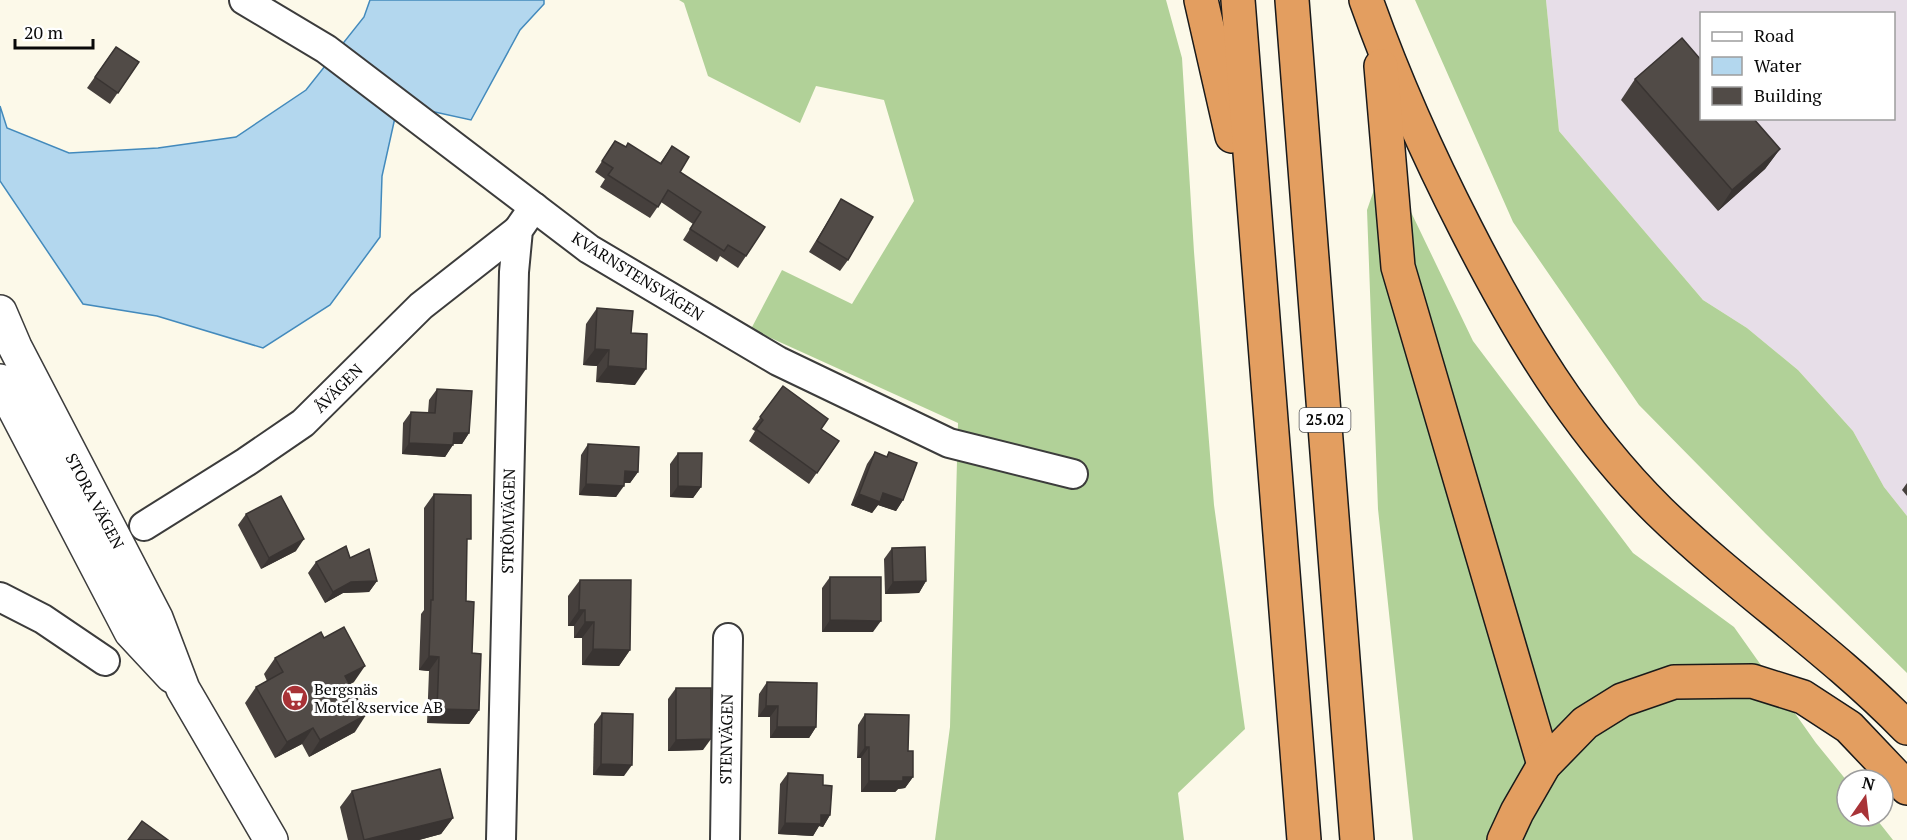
<svg xmlns="http://www.w3.org/2000/svg" width="1907" height="840" viewBox="0 0 1907 840" font-family="'PT Serif',serif">
	<style>
		.industrial { fill: #e7dee8; fill-rule: evenodd }
		.forest { fill: #b1d198 }
		.water { fill: #b3d7ee; stroke: #438abc; stroke-width: 1.5 }
		.lines { fill: none; stroke-linecap: round; stroke-linejoin: round }
		.minor-casing { stroke: #3c3c3c; stroke-width: 32 }
		.tertiary-casing { stroke: #3c3c3c; stroke-width: 36 }
		.motorway-casing { stroke: #1a1a1a; stroke-width: 36 }
		.minor { stroke: #fff; stroke-width: 28 }
		.tertiary { stroke: #fff; stroke-width: 33 }
		.motorway { stroke: #e39e60; stroke-width: 33 }
		.wall { fill: #46403d }
		.shaded-wall { fill: #393432 }
		.building { fill: #514b47; stroke: #393432; stroke-width: 1.5 }
		.labels { text-anchor: middle; stroke-width: 6; stroke-linejoin: round; paint-order: stroke }
		.shield { fill: #fff; stroke: #535353; stroke-width: 1.5 }
		.shield-label { font-size: 15px; font-weight: bold; fill: #090909 }
		.street-label { font-size: 16px; fill: #090909; stroke: #fff }
		.poi-label { font-size: 16px; fill: #090909; stroke: #fff; text-anchor: start }
	</style>
	<rect width="100%" height="100%" fill="#fcf9e9"/>
	<path class="industrial" d="M 1546,0 L 1907,0 L 1907,516 L 1884,487 L 1853,431 L 1798,370 L 1747,328 L 1703,300 L 1559,131 ZM 1702,14 L 1894,14 L 1894,118 L 1702,118 Z"/>
	<g class="forest">
		<polygon points="679,0 1166,0 1182,58 1194,252 1214,505 1245,729 1178,793 1184,840 935,840 950,727 958,423 751,329 782,270 852,304 914,201 884,100 816,86 800,123 708,76 684,3"/>
		<polygon points="1415,0 1546,0 1559,131 1703,300 1747,328 1798,370 1853,431 1884,487 1907,516 1907,673 1766,534 1639,405 1513,222"/>
		<polygon points="1385,158 1473,341 1633,553 1734,627 1816,743 1847,781 1847,816 1874,816 1893,840 1413,840 1378,509 1367,210"/>
	</g>
	<polygon class="water" points="370,0 544,0 544,4 520,30 471,120 398,104 382,176 380,237 330,305 263,348 157,316 83,304 0,181 0,106 7,128 69,153 158,148 236,137 306,90 364,17"/>
	<g class="lines">
		<g class="minor-casing">
			<g id="minor">
				<polyline points="244,0 326,49 589,249 778,361 949,443 1073,474"/>
				<polyline points="144,526 246,462 303,423 421,306 518,230"/>
				<polyline points="0,597 43,619 105,661"/>
				<polyline points="501,840 514,272 518,230 534,207"/>
				<polyline points="725,840 728,638"/>
			</g>
		</g>
		<g class="tertiary-casing">
			<g id="tertiary">
				<polyline points="0,312 15,347 156,618 183,689 271,840"/>
				<polyline points="0,381 131,632 172,676"/>
			</g>
		</g>
		<g class="motorway-casing">
			<g id="motorway">
				<polyline points="1201,0 1232,136"/>
				<polyline points="1238,0 1304,840"/>
				<polyline points="1292,0 1357,840"/>
				<path d="M 1366,0 C 1394,79 1428,155 1466,229 C 1518,331 1577,430 1659,511 C 1738,588 1830,649 1907,728"/>
				<polyline points="1381,66 1398,267 1544,765"/>
				<polyline points="1504,840 1517,812 1544,765 1585,723 1622,700 1674,682 1752,681 1803,697 1849,727 1907,788"/>
			</g>
		</g>
		<use href="#minor" class="minor"/>
		<use href="#tertiary" class="tertiary"/>
		<use href="#motorway" class="motorway"/>
	</g>
	<g class="wall">
		<polygon points="116,47 139,62 110,104 87,88"/>
		<polygon points="1635,79 1780,149 1765,169 1718,211 1621,100"/>
		<polygon points="615,141 626,147 660,163 672,146 680,172 746,256 738,268 720,256 717,262 683,240 693,224 661,202 650,218 600,187 605,179 595,172"/>
		<polygon points="841,199 848,260 840,271 809,252 834,211"/>
		<polygon points="597,308 631,333 635,385 596,382 597,366 583,365 586,324"/>
		<polygon points="783,386 821,429 839,441 809,484 749,441 755,431 752,429"/>
		<polygon points="437,389 469,433 462,444 453,444 445,457 402,454 403,423 411,412 428,413 429,400"/>
		<polygon points="588,444 638,472 630,483 624,483 616,497 579,495 581,455"/>
		<polygon points="875,452 886,457 889,452 903,500 896,511 878,505 872,513 851,505 867,464"/>
		<polygon points="678,453 701,487 693,498 670,497 670,464"/>
		<polygon points="1907,483 1907,496 1902,490"/>
		<polygon points="434,494 467,544 466,601 479,710 469,724 427,723 429,671 419,670 421,614 424,610 424,508"/>
		<polygon points="246,514 296,551 261,569 238,525"/>
		<polygon points="892,548 926,581 919,593 885,594 884,559"/>
		<polygon points="350,558 377,581 369,592 343,593 325,603 308,573 316,562"/>
		<polygon points="830,577 873,632 822,632 822,588"/>
		<polygon points="580,580 630,650 619,666 582,665 582,638 574,638 574,626 568,626 568,596"/>
		<polygon points="324,638 354,682 349,684 355,732 309,757 302,744 275,758 245,703 256,687 267,681 264,674 275,658"/>
		<polygon points="767,682 816,727 809,738 770,738 770,717 758,717 759,694"/>
		<polygon points="676,688 703,750 668,751 668,699"/>
		<polygon points="602,713 624,776 593,775 594,724"/>
		<polygon points="865,714 908,751 913,777 905,788 898,789 895,792 861,792 861,758 857,758 858,725"/>
		<polygon points="788,773 823,785 830,815 823,827 819,826 813,836 778,834 780,784"/>
		<polygon points="352,791 453,818 441,834 419,840 348,840 340,807"/>
	</g>
	<g class="shaded-wall">
		<polygon points="1780,149 1765,169 1718,211 1732,190"/>
		<polygon points="595,349 609,350 597,366 583,365"/>
		<polygon points="608,366 646,369 635,385 596,382"/>
		<polygon points="454,433 469,433 462,444 446,444"/>
		<polygon points="409,443 453,445 445,457 402,454"/>
		<polygon points="625,471 638,472 630,483 617,482"/>
		<polygon points="586,484 624,486 616,497 579,495"/>
		<polygon points="678,486 701,487 693,498 670,497"/>
		<polygon points="883,493 903,500 896,511 878,505 872,513 851,505 859,494"/>
		<polygon points="304,539 296,551 261,569 269,558"/>
		<polygon points="377,581 369,592 343,593 325,603 333,592 351,582"/>
		<polygon points="926,581 919,593 885,594 893,582"/>
		<polygon points="579,610 585,610 574,626 568,626"/>
		<polygon points="830,620 881,621 873,632 822,632"/>
		<polygon points="585,622 594,622 582,638 574,638"/>
		<polygon points="593,649 630,650 619,666 582,665"/>
		<polygon points="429,656 439,657 429,671 419,670"/>
		<polygon points="365,666 354,682 334,693 345,676"/>
		<polygon points="766,706 778,706 770,717 758,717"/>
		<polygon points="437,709 479,710 469,724 427,723"/>
		<polygon points="366,715 355,732 309,757 320,740"/>
		<polygon points="777,727 816,727 809,738 770,738"/>
		<polygon points="313,728 302,744 275,758 287,742"/>
		<polygon points="711,739 703,750 668,751 676,740"/>
		<polygon points="865,747 869,747 861,758 857,758"/>
		<polygon points="601,764 632,765 624,776 593,775"/>
		<polygon points="903,777 913,777 905,788 898,789 895,792 861,792 869,781"/>
		<polygon points="821,815 830,815 823,827 819,826 813,836 778,834 785,823"/>
		<polygon points="453,818 441,834 419,840 366,840"/>
	</g>
	<g class="building">
		<polygon points="1682,38 1701,60 1701,118 1753,118 1780,149 1732,190 1635,79"/>
		<polygon points="116,47 139,62 118,93 95,77"/>
		<polygon points="615,141 626,147 628,143 661,164 672,146 689,157 680,172 765,227 746,256 728,245 724,251 690,229 701,212 668,190 658,207 608,175 613,168 602,161"/>
		<polygon points="841,199 873,217 848,260 817,241"/>
		<polygon points="597,308 633,311 631,333 647,334 646,369 608,366 609,350 595,349"/>
		<polygon points="783,386 828,419 821,429 839,441 817,473 756,429 763,420 760,417"/>
		<polygon points="437,389 472,391 469,433 454,433 453,445 409,443 411,412 435,413"/>
		<polygon points="588,444 639,447 638,472 625,471 624,486 586,484"/>
		<polygon points="875,452 887,457 889,452 917,463 903,500 883,493 880,502 859,494"/>
		<polygon points="678,453 702,453 701,487 678,486"/>
		<polygon points="434,494 471,495 471,539 467,539 466,601 474,602 472,653 481,654 479,710 437,709 439,657 429,656 431,600 433,600"/>
		<polygon points="281,496 304,539 269,558 246,514"/>
		<polygon points="346,546 350,558 369,549 377,581 351,582 333,592 316,562"/>
		<polygon points="925,547 926,581 893,582 892,548"/>
		<polygon points="830,577 881,577 881,621 830,620"/>
		<polygon points="580,580 631,580 630,650 593,649 594,622 585,622 585,610 579,610"/>
		<polygon points="344,627 365,666 345,676 366,715 320,740 313,728 287,742 256,687 283,672 275,658 321,632 324,638"/>
		<polygon points="767,682 817,683 816,727 777,727 778,706 766,706"/>
		<polygon points="676,688 711,688 711,739 676,740"/>
		<polygon points="602,713 633,714 632,765 601,764"/>
		<polygon points="865,714 909,715 908,751 913,751 913,777 903,777 903,781 869,781 869,747 865,747"/>
		<polygon points="440,769 453,818 364,840 352,791"/>
		<polygon points="788,773 823,775 823,785 832,786 830,815 821,815 821,824 785,823"/>
		<polygon points="142,821 168,840 128,840"/>
	</g>
	<defs>
		<g id="supermarket-disc" transform="scale(1.35)"><circle r="9.5" fill="#a83337" stroke="#fff"/><path d="M-6-5.5h2.5l.6 2H6L4.5 2H-2.5L-4.4-4H-6ZM-1.5 3.2a1.3 1.3 0 1 0 .1 0ZM3 3.2a1.3 1.3 0 1 0 .1 0Z" fill="#fff"/></g>
	</defs>
	<g fill-rule="evenodd">
		<use href="#supermarket-disc" x="295" y="698"/>
	</g>
	<g class="labels">
		<rect class="shield" x="1299.5" y="408" width="51" height="24" rx="4.5"/>
		<g class="shield-label">
			<text x="1325" y="425">25.02</text>
		</g>
		<g class="street-label">
			<text transform="translate(638 276) rotate(32)" y="6">KVARNSTENSVÄGEN</text>
			<text transform="translate(338 388) rotate(-45)" y="6">ÅVÄGEN</text>
			<text transform="translate(95 501) rotate(62)" y="6">STORA VÄGEN</text>
			<text transform="translate(508 521) rotate(-89)" y="6">STRÖMVÄGEN</text>
			<text transform="translate(726 739) rotate(-89)" y="6">STENVÄGEN</text>
		</g>
		<g class="poi-label">
			<text x="314" y="695">Bergsnäs<tspan x="314" dy="18">Motel&amp;service AB</tspan></text>
		</g>
	</g>
	<rect x="1700" y="12" width="195" height="108" fill="#ffffff" stroke="#9d9d9d" stroke-width="1.5"/>
	<rect x="1712" y="32" width="30" height="9" fill="#ffffff" stroke="#9d9d9d" stroke-width="1.5"/>
	<text x="1754" y="42" font-size="18" fill="#090909">Road</text>
	<rect x="1712" y="57" width="30" height="18" fill="#b3d7ee" stroke="#9d9d9d" stroke-width="1.5"/>
	<text x="1754" y="72" font-size="18" fill="#090909">Water</text>
	<rect x="1712" y="87" width="30" height="18" fill="#514b47" stroke="#9d9d9d" stroke-width="1.5"/>
	<text x="1754" y="102" font-size="18" fill="#090909">Building</text>
	<g transform="translate(1865 798) rotate(14)"><circle r="28" fill="#ffffff" stroke="#9d9d9d" stroke-width="1.5"/>
	<path d="M0-4.5L10 22L0 15L-10 22Z" fill="#a83337"/>
	<text y="-9" font-size="16" font-weight="bold" text-anchor="middle" fill="#090909">N</text>
	</g>
	<path d="M15 39v9h78v-9" fill="none" stroke="#090909" stroke-width="3"/>
	<text x="24" y="39" font-size="18" fill="#090909" stroke="#ffffff" stroke-width="4.5" paint-order="stroke">20 m</text>
</svg>
